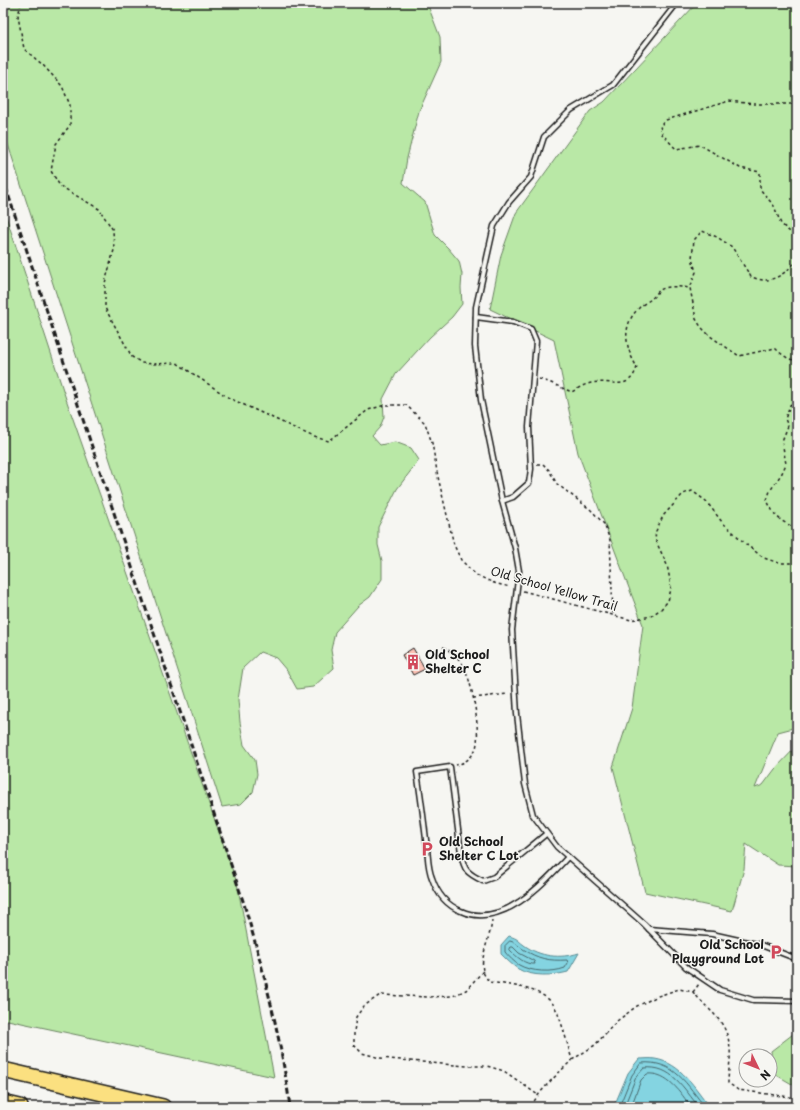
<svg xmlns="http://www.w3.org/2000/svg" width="800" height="1110" viewBox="0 0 800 1110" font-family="'Playpen Sans',sans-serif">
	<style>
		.green { fill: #b9e8a6; stroke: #6a8261 }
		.water { fill: #84d4e1; stroke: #5a8a92 }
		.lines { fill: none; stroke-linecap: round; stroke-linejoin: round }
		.shore { stroke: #46666b; stroke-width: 1 }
		.building { fill: #fdc3b6; stroke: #1c1c1c }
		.lane-casing { stroke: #1c1c1c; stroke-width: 7 }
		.highway-casing { stroke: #1c1c1c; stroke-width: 18 }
		.path { stroke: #1c1c1c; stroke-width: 1.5; stroke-dasharray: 3 3; stroke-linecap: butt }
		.lane { stroke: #f6f6f2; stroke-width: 4 }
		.highway { stroke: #fbe080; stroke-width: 15 }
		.rail { stroke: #1c1c1c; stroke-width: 3; stroke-dasharray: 6 3; stroke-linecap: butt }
		.labels { text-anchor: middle; stroke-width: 3; stroke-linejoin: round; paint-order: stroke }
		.street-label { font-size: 12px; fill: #1c1c1c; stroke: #f6f6f2 }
		.poi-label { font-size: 12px; font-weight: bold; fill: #1c1c1c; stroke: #f6f6f2; text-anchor: start }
	</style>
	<rect width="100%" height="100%" fill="#f6f6f2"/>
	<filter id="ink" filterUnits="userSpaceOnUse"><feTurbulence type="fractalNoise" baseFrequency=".025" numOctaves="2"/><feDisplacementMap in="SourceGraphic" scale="8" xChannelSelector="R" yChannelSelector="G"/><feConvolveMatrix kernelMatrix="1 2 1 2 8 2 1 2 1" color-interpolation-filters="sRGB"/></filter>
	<g filter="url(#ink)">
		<g class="green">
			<polygon points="3,3 427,3 440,37 441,62 419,111 407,158 403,183 425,202 435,235 448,248 459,261 462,274 461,288 462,304 452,317 430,337 396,374 383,399 384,417 380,427 372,436 380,445 395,442 411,448 419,460 397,489 378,527 378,545 382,561 382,579 370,597 358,606 335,632 331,650 334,668 313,687 297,689 287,671 276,658 260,652 243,668 238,700 240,722 244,745 255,760 257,774 253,792 241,804 222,807 3,129"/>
			<polygon points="697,3 797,3 797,727 778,732 755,788 763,785 775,769 797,746 797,866 778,865 746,844 744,869 732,911 645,892 613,767 632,708 643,625 578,453 554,340 490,309 501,255 516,213 590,111 604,102"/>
			<polygon points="3,207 66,399 237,883 274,1077 3,1019"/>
			<polygon points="797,1031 797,1087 773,1073 771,1051"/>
		</g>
		<g class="water">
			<path d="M 509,936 C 519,939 517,940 524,945 C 540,957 560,959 579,953 L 568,972 C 553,976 532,977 518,969 C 512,965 506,959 501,954 L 501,945 Z"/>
			<path d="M 639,1059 C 644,1059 650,1058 655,1059 C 681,1063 695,1088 710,1107 L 611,1107 L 615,1104 L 628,1073 Z"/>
		</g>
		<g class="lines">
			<g class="shore">
				<path d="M 510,941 C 516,942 518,946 523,949 C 538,959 549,961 567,960 L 568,963 L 565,968 C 552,973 531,972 519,965 C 514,962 509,957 505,952 L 505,946 Z"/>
				<path d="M 511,947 L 513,947 L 519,953 L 534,961 L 535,964 C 525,965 517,957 510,950 Z"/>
				<path d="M 619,1107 L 632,1075 L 641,1063 C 675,1060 687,1085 705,1107"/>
				<path d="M 624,1107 L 636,1077 L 644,1068 C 672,1065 683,1088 699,1107"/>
				<path d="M 631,1107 L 641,1080 L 647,1074 C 668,1072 680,1092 691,1107"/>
			</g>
		</g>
		<polygon class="building" points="413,648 425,669 413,675 402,655"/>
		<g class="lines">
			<g class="lane-casing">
				<g id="lane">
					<polyline points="677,3 613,85 571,110 544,137 531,177 509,202 494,226 476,307 475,346 481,400 502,501 515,548 519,571 512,630 517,714 525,784 533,815 557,847 644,924 686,967 720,990 753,1000 797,1001"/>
					<polyline points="476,317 513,322 531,329 536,341 529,427 531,469 529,483 513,497 502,501"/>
					<path d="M 546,834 L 494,877 L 483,881 C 467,873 464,871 461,853 L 450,767 L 417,772 C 421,797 424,822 427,848 C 428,857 428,869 432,878 C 437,893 446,905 461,911 C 502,929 542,885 568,857"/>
					<polyline points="649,929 712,934 761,945 797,959"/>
				</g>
			</g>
			<g class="highway-casing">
				<g id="highway">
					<polyline points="3,1070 163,1107"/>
					<polyline points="3,1103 20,1107"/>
				</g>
			</g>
			<g class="path">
				<polyline points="21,3 18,16 24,49 43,65 62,86 70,105 70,125 56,144 51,171 60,186 99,209 113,230 114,250 105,283 105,308 132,357 142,363 152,364 177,363 229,398 314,437 329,441 368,410 385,405 406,405 425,423 432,443 438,477 454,545 461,560 476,575 494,583 510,587"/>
				<polyline points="797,107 793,104 754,104 729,101 666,120 660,126 662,134 676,149 700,145 740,168 760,172 760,189 774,206 781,224 797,238"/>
				<path d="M 797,259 C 791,269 776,281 764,280 C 760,280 755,278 751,277 L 732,247 L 717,237 L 702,231 L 694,240 L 692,258 L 696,272 L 690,288 L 696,319 L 701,327 L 710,336 L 739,356 L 775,348 C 781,354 789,361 797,360"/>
				<path d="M 539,379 C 551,382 561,388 572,392 C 578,388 585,384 592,383 C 611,379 629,393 637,367 C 625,348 621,325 639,308 C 642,304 648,302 651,299 C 654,297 657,292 660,290 C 668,285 682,287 690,288"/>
				<path d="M 797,401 L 790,405 L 785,419 L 788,426 L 782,441 L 786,464 L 782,473 L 770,491 L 767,500 C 774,516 780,522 797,528"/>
				<polyline points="537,464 543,464 549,470 557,484 591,510 604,524 610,540 613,615"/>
				<polyline points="523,591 631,620 651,616 661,609 668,601 671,589 670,580 667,565 655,539 656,531 663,516 683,494 692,491 706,501 722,522 748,546 764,558 779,563 797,563"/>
				<path d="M 443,647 C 450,651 456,655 461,662 C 472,676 481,732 476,748 C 472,758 465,763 456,765"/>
				<polyline points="473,698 508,694"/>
				<path d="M 492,920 C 491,936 480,955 483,971 C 483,974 487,978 489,982 C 508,985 540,987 553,1004 C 560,1014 568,1046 572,1060 C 563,1069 533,1096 532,1107"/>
				<polyline points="483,971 466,990 453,996 428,997 380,995 364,1006 356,1017 354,1032 354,1045 362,1053 380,1058 442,1064 467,1066 487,1066 504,1071 538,1095"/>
				<polyline points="693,992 699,984"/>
				<path d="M 572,1060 L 595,1045 L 617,1021 L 637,1006 L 658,996 L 679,989 L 693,992 C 710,1013 727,1019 730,1049 C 731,1060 728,1072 728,1083 L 738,1090 L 797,1098"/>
			</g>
			<use href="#lane" class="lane"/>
			<use href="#highway" class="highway"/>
			<path class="rail" d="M 3,179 L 244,904 C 264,971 281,1038 290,1107"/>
		</g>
	</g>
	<defs>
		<g id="building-bare" transform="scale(1.2)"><path d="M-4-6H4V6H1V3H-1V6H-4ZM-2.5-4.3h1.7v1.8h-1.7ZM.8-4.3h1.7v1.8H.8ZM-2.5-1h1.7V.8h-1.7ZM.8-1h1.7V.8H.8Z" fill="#d1495b" stroke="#f6f6f2" stroke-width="2.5" paint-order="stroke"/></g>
		<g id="parking-bare" transform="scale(1.2)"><path d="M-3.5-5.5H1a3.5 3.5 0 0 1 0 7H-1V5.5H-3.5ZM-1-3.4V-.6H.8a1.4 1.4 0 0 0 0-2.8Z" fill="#d1495b" stroke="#f6f6f2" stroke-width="2.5" paint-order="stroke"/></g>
	</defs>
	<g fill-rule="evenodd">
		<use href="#building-bare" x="413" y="662"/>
		<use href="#parking-bare" x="427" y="849"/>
		<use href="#parking-bare" x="776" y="952"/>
	</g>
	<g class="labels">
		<g class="street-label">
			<text transform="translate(554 589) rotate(16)" y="4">Old School Yellow Trail</text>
		</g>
		<g class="poi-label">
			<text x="425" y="659">Old School<tspan x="425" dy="14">Shelter C</tspan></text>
			<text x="439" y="846">Old School<tspan x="439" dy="14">Shelter C Lot</tspan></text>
			<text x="764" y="949" text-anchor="end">Old School<tspan x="764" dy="14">Playground Lot</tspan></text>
		</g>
	</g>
	<rect width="800" height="1110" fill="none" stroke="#f6f6f2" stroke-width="16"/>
	<rect x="8" y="8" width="784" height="1094" fill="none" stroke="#1c1c1c" stroke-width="1.5" filter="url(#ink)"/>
	<g transform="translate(758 1068) rotate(133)"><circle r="19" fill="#f6f6f2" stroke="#9f9f9c"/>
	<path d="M0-3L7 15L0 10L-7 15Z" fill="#d1495b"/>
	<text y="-6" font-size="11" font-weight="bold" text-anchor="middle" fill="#1c1c1c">N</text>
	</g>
</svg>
